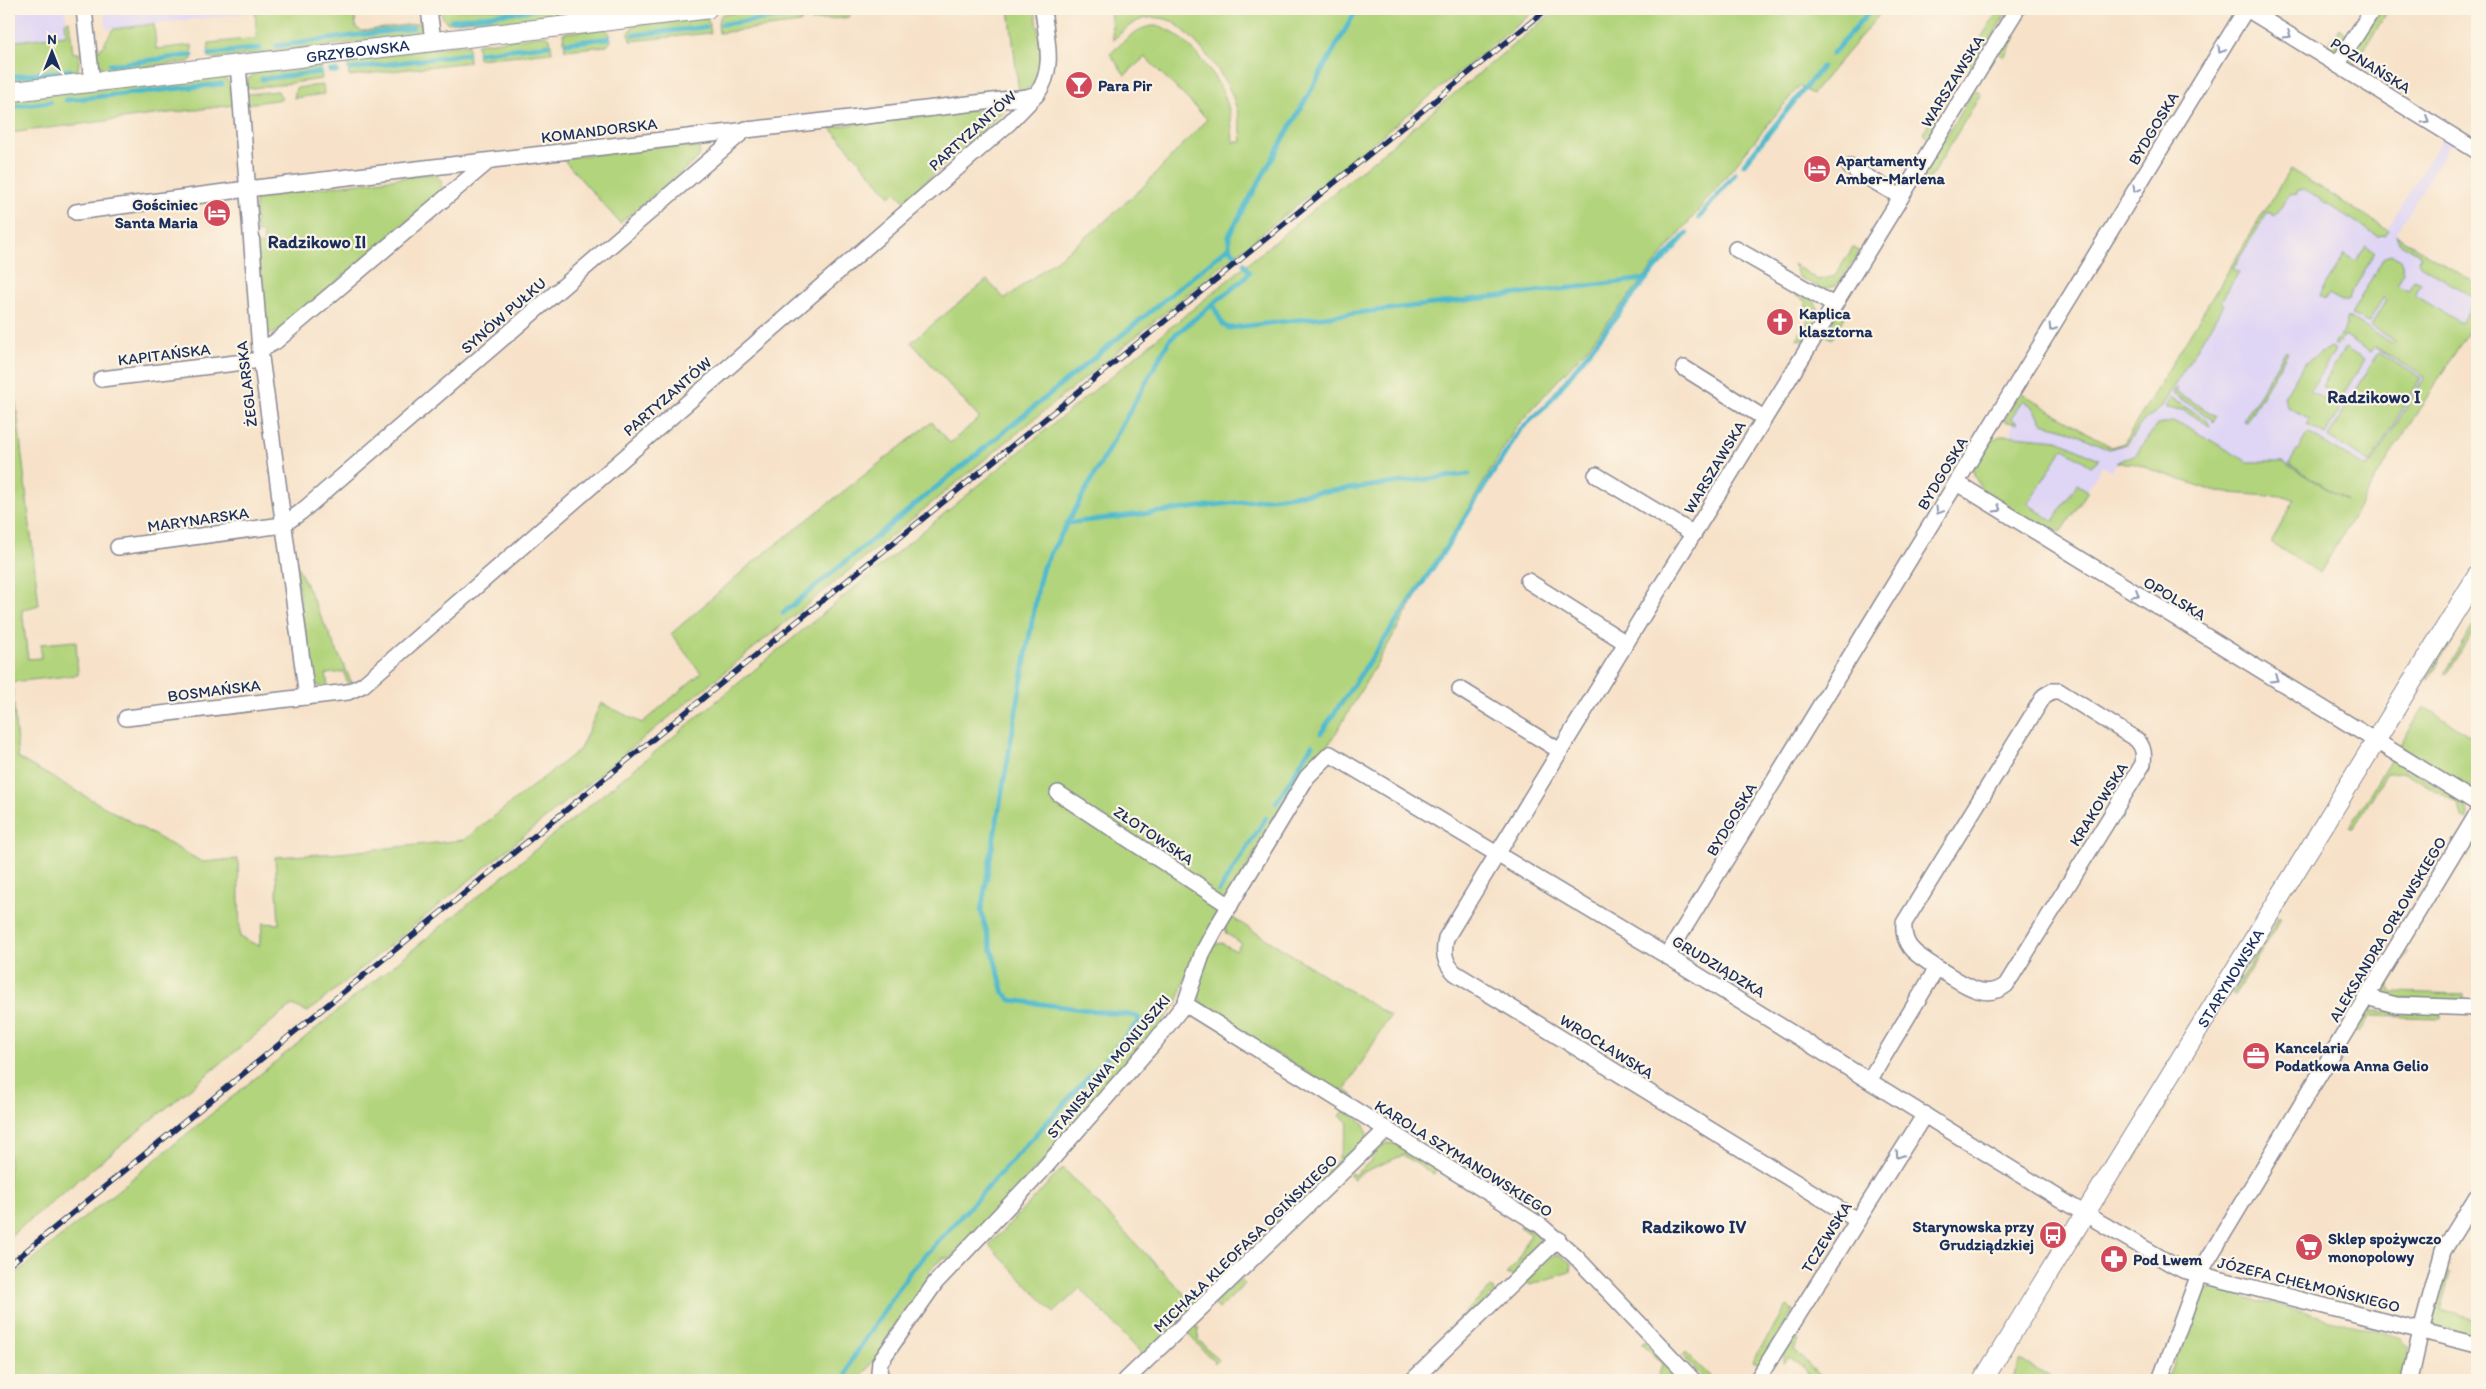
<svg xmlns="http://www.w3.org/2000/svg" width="2486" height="1389" viewBox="0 0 2486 1389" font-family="Itim,sans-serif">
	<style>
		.built { fill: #dfd5f5 }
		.green { fill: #b2d47c; stroke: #66826d }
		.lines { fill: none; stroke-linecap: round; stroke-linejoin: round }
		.stream { stroke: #4fbacc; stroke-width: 5 }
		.minor-casing { stroke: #898894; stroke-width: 18 }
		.tertiary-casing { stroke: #898894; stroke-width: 21 }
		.minor { stroke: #fff; stroke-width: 15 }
		.tertiary { stroke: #fff; stroke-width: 19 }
		.rail-casing { stroke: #1b2f5e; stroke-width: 5.5 }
		.rail { stroke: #fcf5e5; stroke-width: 4; stroke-dasharray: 11; stroke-linecap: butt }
		.oneway { stroke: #8d97ae }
		.labels { text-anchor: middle; stroke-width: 4.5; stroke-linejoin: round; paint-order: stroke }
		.street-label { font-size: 16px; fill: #1b2f5e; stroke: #fcf5e5 }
		.poi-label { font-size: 16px; font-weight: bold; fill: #1b2f5e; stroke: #fcf5e5; text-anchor: start }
		.neighbourhood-label { font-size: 18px; font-weight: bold; fill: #1b2f5e; stroke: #fcf5e5 }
	</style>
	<rect width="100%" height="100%" fill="#fcf5e5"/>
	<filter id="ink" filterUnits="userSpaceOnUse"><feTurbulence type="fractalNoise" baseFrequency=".02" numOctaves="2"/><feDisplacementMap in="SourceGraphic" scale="10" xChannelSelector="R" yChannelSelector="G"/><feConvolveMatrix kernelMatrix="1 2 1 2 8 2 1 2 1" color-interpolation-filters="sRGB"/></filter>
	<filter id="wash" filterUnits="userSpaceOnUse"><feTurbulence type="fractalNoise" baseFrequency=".0096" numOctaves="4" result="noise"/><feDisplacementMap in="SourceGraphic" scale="20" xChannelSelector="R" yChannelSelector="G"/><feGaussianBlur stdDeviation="1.12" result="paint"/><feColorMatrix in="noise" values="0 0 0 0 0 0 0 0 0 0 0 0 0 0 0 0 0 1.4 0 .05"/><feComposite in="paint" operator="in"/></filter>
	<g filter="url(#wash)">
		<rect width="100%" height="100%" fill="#f7e2c9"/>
		<g class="built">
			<polygon points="9,9 65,9 68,34 9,42"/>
			<polygon points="104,9 284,9 106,29"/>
			<polygon points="2440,135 2457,145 2449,146 2396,234 2477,284 2477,318 2379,473 2320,573 2271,543 2295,498 2217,492 2132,463 2117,463 2111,471 2102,466 2063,530 2051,533 1977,463 2011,437 2012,423 2009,412 2020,393 2111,447 2124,443 2290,169 2387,229 2441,141"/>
		</g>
		<g class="green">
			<path d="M 284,9 L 354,9 L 356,28 L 362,31 L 421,23 L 422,13 C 424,24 421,31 410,36 L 213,59 L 208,56 L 209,43 L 257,38 L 255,12 Z"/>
			<polygon points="441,9 587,9 579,16 477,28 475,20 448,23 443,19"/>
			<polygon points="770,9 801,9 802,20 800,23 719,33 718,22 722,14"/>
			<polygon points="808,9 848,9 850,17 812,21 809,19"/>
			<path d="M 1009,9 L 1035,9 C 1038,36 1054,83 1019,92 Z"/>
			<path d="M 1110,9 L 1537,9 L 308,1012 L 292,1005 L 9,1237 L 9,342 L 39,605 L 22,610 L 28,659 L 41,658 L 41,644 L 76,641 L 78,675 L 12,682 L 18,758 L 202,862 L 238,859 L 240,937 L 259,946 L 263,923 L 279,924 L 275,857 L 340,853 L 464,840 L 580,749 L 601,703 L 642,723 L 701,673 L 671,634 L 751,564 L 932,422 L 950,443 L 979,418 L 911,342 L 987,280 L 1005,299 L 1095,230 L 1142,188 L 1207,119 L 1145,57 L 1125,75 L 1110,54 C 1122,43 1136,27 1154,26 C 1179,25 1219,78 1226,100 C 1231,114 1232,128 1233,142 L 1242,142 C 1241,127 1238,111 1233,97 C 1225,75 1191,32 1171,21 C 1165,18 1154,17 1148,18 C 1133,20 1124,30 1113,40 Z"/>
			<polygon points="1557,9 1884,9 1812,94 1799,86 1587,348 1516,427 1333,738 1277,814 1190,966 1177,1003 1152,1036 1042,1162 951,1258 943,1258 928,1271 934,1276 875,1362 872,1362 859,1380 9,1380 9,1279 639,765"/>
			<polygon points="1999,9 2009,9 1974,66 1966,62"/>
			<path d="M 2259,9 L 2326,50 L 2339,28 L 2345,32 L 2347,38 C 2340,47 2335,53 2323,50 Z"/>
			<polygon points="2382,9 2389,9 2353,67 2350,64 2351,57"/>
			<polygon points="705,16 709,23 711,33 630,41 629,34 633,25"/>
			<polygon points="69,21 73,53 80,53 78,70 71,75 9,84 9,42 66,35 65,22"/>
			<polygon points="154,24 156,49 192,45 192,59 188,62 108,71 99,65 96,49 101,49 113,29"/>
			<polygon points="605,28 610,34 611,41 607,46 565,50 563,33"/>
			<polygon points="2009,32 2016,37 2004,57 1997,52"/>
			<polygon points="547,35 550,38 552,52 478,59 477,44"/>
			<polygon points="468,44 469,62 349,76 347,59"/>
			<polygon points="320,62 322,79 246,89 247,80 256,72"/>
			<path d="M 219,75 C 233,81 233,92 234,105 L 9,133 L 9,99 Z"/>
			<polygon points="323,85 324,94 294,98 296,88"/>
			<polygon points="1974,90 1981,94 1926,185 1919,181"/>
			<polygon points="278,91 282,99 247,104 246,94"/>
			<polygon points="1000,107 1004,111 904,201 895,192 890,196 830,127"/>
			<polygon points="1936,112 1943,116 1929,138 1923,133"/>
			<polygon points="680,144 683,147 698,148 700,152 698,158 620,223 562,158"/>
			<polygon points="2290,169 2388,230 2385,235 2378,236 2304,189 2297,191 2297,194 2289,195 2275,216 2268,212 2233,268 2239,272 2221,301 2224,304 2160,409 2144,420 2126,444 2109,449 2068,430 2043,423 2033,407 2023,400 2011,418 2018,423 2004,422 2020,392 2111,447 2124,443"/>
			<path d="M 431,174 C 442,176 444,185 439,194 L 276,333 L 269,333 L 264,330 L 257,245 L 264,244 L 263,233 L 256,233 L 255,198 L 257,196 Z"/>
			<polygon points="2396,235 2477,284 2477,318 2379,473 2320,573 2271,543 2295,498 2217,492 2132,463 2116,463 2136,454 2157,425 2172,422 2186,426 2248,462 2283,462 2347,501 2289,464 2308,433 2367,468 2370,462 2328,437 2379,352 2421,378 2371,462 2372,463 2425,377 2375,347 2371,352 2344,335 2337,346 2333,344 2344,331 2348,317 2393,344 2395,341 2371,326 2386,300 2383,298 2368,323 2351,314 2384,257 2391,254 2401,261 2404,272 2397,284 2408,290 2414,280 2421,283 2415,295 2461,323 2476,299 2420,265 2418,261 2421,255 2399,242"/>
			<polygon points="2366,246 2375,252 2347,301 2341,301 2329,294 2325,299 2319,296 2345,254 2356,261"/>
			<polygon points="1853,247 1860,252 1836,286 1822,289 1799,277 1793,264 1818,280 1835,276"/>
			<path d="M 1783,281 L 1815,302 C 1822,317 1813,327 1806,340 L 1797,339 L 1809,318 L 1805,301 L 1780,285 Z"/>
			<polygon points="1837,313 1845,317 1832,339 1824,334"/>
			<polygon points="2330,347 2335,350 2310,391 2340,409 2325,435 2307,425 2310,419 2288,407 2284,397 2304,364"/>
			<polygon points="2345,348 2364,360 2341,398 2322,386"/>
			<polygon points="2286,350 2288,352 2246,422 2243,421"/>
			<polygon points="2176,388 2176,392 2216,416 2213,422 2211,418 2173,394"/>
			<polygon points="2170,398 2207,420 2210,426 2183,410 2165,408"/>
			<path d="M 2003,435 L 2058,440 L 2099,459 L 2091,466 L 2063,448 L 2028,504 L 2053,521 L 2077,484 L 2088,491 L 2062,531 L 2050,534 L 1983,492 L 1974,475 L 1973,466 C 1982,451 1986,441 2003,435 Z"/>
			<polygon points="294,559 352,683 347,682 344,672 326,674 328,686 325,688 317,685 312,680"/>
			<polygon points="2477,594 2477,599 2428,680 2427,677"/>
			<polygon points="2477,619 2477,635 2472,634 2446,674 2444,673"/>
			<polygon points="2424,707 2477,740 2477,792 2473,792 2399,747"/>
			<polygon points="2392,758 2463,802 2468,814 2467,820 2462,817 2458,804 2405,772 2387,773 2354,827 2349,827"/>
			<polygon points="1231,917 1390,1016 1345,1090 1354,1096 1344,1095 1203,1009 1196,988 1213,945 1222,943 1236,951 1241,943 1227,934 1225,925"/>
			<polygon points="2282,917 2234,996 2232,993 2278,918"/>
			<path d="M 2403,949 L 2408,953 L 2388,985 L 2392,992 L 2464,994 L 2464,1001 L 2395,999 C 2370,989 2394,964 2403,949 Z"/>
			<polygon points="2368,1011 2441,1013 2441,1018 2370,1016 2359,1033 2354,1030"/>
			<polygon points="2167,1100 2169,1101 2134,1160 2131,1158"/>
			<path d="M 1344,1111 C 1355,1118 1369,1123 1367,1138 L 1273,1231 L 1268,1226 L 1338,1160 L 1349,1123 L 1340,1116 Z"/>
			<polygon points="1386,1143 1396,1144 1436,1168 1434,1175 1403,1155 1359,1174 1354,1179 1349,1175 1351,1173 1354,1175 1372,1160 1368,1156"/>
			<polygon points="1063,1168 1191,1301 1199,1293 1204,1298 1143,1355 1080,1288 1054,1313 989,1245"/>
			<polygon points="1524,1222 1539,1235 1541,1244 1513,1276 1506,1274 1517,1263 1530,1234 1520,1227"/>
			<polygon points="1559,1255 1571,1263 1570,1272 1530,1285 1525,1280 1550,1257"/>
			<polygon points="2444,1272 2450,1273 2440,1310 2477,1320 2477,1339 2436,1327 2432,1320"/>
			<polygon points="1240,1279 1245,1284 1219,1309 1214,1304"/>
			<polygon points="1492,1287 1494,1293 1456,1331 1451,1326"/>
			<path d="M 2215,1289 L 2402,1338 L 2406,1346 L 2410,1347 C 2407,1361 2408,1377 2392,1380 L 2167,1380 L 2199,1296 L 2204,1297 L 2208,1291 Z"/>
			<polygon points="1787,1306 1793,1310 1760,1365 1753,1361"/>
			<polygon points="1192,1325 1199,1328 1198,1339 1218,1360 1215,1363 1189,1335 1188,1329"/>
			<polygon points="1794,1337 1799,1341 1794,1349 1823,1380 1814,1380 1801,1366 1789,1358 1784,1364 1784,1347 1789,1338"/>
			<polygon points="1647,1340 1682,1379 1682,1380 1657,1380 1662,1364 1641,1343"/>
			<polygon points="1685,1352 1686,1353 1714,1380 1705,1380 1682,1355"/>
			<polygon points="2022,1360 2026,1363 2054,1380 2010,1380"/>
		</g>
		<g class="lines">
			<g class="stream">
				<polyline points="812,13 847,10"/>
				<polyline points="451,20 540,9"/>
				<polyline points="722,24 799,15"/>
				<polyline points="634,35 706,27"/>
				<polyline points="567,43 609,38"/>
				<polyline points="276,46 413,28"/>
				<polyline points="479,53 548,45"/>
				<polyline points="210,54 260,48"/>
				<polyline points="1832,54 1872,9"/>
				<polyline points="110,65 192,55"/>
				<polyline points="350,69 467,54"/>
				<polyline points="330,71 337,71"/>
				<polyline points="9,77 70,70"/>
				<polyline points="262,79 320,72"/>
				<polyline points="66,100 222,84"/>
				<polyline points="9,107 50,102"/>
				<polyline points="1744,164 1822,67"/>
				<polyline points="1699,218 1735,174"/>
				<polyline points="1235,254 1229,247 1229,235 1357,9"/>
				<polyline points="1213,305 1223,325 1229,328 1646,279 1687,233"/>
				<polyline points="1069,523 1469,474"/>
				<polyline points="783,613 1229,247"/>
				<polyline points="1321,733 1442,554 1520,430 1546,406 1646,279"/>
				<polyline points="1276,803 1312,745"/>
				<polyline points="1219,891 1266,818"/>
				<polyline points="845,1380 851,1361 909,1273 1138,1023 1139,1018 1135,1016 1011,1000 1004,993 981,911 1039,582 1043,567 1170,339 1245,278 1249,272 1244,264"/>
			</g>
		</g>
	</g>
	<g filter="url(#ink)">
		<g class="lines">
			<g class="minor-casing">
				<g id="minor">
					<polyline points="84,9 92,82"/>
					<polyline points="429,9 433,41"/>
					<polyline points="2247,9 2477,151"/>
					<polyline points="238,64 260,350 307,697"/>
					<polyline points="2337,65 2373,9"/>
					<polyline points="1850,167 1901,197"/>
					<path d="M 76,212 L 247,189 L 1027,97 L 1037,94 C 1056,68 1046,39 1043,9"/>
					<polyline points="1736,249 1834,305"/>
					<polyline points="260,350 275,342 489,161"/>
					<polyline points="1684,368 1764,418"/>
					<polyline points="101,379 261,360"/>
					<polyline points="1596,475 1694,534"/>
					<polyline points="1957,483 2477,803"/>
					<polyline points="118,547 283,525 301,512 746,129"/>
					<polyline points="1528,581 1626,643"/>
					<polyline points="1460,689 1560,751"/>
					<polyline points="126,718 348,692 363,685 1009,123 1037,94"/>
					<polyline points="1058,793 1230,906"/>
					<polyline points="1667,956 2246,9"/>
					<polyline points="2366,997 2396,1005 2477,1008"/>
					<polyline points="1185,1004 1540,1225 1575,1256 1693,1380"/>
					<path d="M 1870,1079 L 1937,968 C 1959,980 1983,1003 2006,985 L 2143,764 C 2144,754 2144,748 2137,740 L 2059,691 L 2052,691 L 2044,696 L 1904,923 C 1902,949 1918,955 1937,968"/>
					<path d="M 1857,1220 L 1455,973 C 1444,962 1443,953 1446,938 L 1626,643 L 2017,9"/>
					<polyline points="883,1380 879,1372 880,1362 936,1282 1039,1174 1153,1044 1179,1011 1185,1004 1203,952 1215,930 1307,777 1330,754 1667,956 2070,1205 2173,1265 2183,1270 2477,1345"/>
					<polyline points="1126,1380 1387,1129"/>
					<polyline points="1413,1380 1558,1239"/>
					<polyline points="1757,1380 1925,1114"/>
					<polyline points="2160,1380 2199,1274 2477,814"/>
					<polyline points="2410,1380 2421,1331 2443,1251 2477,1196"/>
				</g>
			</g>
			<g class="tertiary-casing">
				<g id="tertiary">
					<path id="s1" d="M 9,92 L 707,9"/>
					<path id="s2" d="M 1983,1380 L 2477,576"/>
				</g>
			</g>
			<use href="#minor" class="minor"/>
			<use href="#tertiary" class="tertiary"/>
			<g class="rail-casing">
				<polyline id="rail" points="9,1265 1547,9"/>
			</g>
			<use href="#rail" class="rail"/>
		</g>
		<defs><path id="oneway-chevron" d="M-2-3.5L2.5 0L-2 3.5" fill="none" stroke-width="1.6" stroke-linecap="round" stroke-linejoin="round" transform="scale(1.25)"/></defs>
		<g class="oneway">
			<use href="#oneway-chevron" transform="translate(2288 35) rotate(32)"/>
			<use href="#oneway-chevron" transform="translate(2221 50) rotate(121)"/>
			<use href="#oneway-chevron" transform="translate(2426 120) rotate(31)"/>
			<use href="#oneway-chevron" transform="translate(2136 189) rotate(121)"/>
			<use href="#oneway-chevron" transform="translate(2052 328) rotate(122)"/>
			<use href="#oneway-chevron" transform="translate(1998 509) rotate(32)"/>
			<use href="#oneway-chevron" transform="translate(1939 511) rotate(121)"/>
			<use href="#oneway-chevron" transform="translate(2136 594) rotate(31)"/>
			<use href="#oneway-chevron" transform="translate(2275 679) rotate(31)"/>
			<use href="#oneway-chevron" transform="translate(1899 1155) rotate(123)"/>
		</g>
	</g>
	<defs>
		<g id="bar-disc" transform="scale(1.4375)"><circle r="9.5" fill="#d1495b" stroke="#fcf5e5"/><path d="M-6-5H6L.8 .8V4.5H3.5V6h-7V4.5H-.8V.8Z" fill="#fff"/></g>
		<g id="hotel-disc" transform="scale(1.4375)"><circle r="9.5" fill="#d1495b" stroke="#fcf5e5"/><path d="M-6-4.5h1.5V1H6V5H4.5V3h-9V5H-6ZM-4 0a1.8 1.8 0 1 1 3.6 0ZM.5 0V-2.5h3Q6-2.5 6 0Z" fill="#fff"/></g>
		<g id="church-disc" transform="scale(1.4375)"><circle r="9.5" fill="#d1495b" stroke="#fcf5e5"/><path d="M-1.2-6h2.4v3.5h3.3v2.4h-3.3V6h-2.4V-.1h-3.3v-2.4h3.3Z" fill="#fff"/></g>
		<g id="office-disc" transform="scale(1.4375)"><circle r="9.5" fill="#d1495b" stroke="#fcf5e5"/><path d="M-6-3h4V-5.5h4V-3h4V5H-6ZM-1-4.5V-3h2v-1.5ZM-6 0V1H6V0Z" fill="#fff"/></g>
		<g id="bus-disc" transform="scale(1.4375)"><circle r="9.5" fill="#d1495b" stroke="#fcf5e5"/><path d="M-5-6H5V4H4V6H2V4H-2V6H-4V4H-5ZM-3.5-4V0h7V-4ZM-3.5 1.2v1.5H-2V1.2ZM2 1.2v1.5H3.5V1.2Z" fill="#fff"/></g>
		<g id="supermarket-disc" transform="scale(1.4375)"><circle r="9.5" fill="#d1495b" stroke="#fcf5e5"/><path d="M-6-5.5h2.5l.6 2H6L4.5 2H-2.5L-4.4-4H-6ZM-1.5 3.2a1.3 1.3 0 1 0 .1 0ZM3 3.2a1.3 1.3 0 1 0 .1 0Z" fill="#fff"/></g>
		<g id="pharmacy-disc" transform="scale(1.4375)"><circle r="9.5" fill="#d1495b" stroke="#fcf5e5"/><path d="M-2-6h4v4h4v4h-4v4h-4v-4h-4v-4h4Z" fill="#fff"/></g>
	</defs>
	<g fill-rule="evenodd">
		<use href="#bar-disc" x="1079" y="85"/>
		<use href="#hotel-disc" x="1817" y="169"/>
		<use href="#hotel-disc" x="217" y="213"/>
		<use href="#church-disc" x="1780" y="322"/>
		<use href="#office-disc" x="2256" y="1056"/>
		<use href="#bus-disc" x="2053" y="1235"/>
		<use href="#supermarket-disc" x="2309" y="1247"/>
		<use href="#pharmacy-disc" x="2114" y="1259"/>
	</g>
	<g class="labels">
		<g class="street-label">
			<text dy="6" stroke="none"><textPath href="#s1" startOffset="351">GRZYBOWSKA</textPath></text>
			<text transform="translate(2371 65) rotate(32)" y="6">POZNAŃSKA</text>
			<text transform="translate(1952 81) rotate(-58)" y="6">WARSZAWSKA</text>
			<text transform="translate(2153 128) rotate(-59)" y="6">BYDGOSKA</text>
			<text transform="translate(599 130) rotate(-7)" y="6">KOMANDORSKA</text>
			<text transform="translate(972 130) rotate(-42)" y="6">PARTYZANTÓW</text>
			<text transform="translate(503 315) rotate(-41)" y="6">SYNÓW PUŁKU</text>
			<text transform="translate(164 354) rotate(-7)" y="6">KAPITAŃSKA</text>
			<text transform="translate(246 384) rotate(-97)" y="6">ŻEGLARSKA</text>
			<text transform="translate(667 396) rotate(-41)" y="6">PARTYZANTÓW</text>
			<text transform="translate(1714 467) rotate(-59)" y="6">WARSZAWSKA</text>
			<text transform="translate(1942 473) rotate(-59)" y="6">BYDGOSKA</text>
			<text transform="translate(198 519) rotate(-8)" y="6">MARYNARSKA</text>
			<text transform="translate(2175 598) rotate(31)" y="6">OPOLSKA</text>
			<text transform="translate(214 690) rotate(-7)" y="6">BOSMAŃSKA</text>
			<text transform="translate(2098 804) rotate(-58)" y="6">KRAKOWSKA</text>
			<text transform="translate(1731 819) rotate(-59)" y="6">BYDGOSKA</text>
			<text transform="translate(1154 835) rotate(34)" y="6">ZŁOTOWSKA</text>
			<text transform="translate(2387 929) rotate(-59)" y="6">ALEKSANDRA ORŁOWSKIEGO</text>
			<text transform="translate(1719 966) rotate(31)" y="6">GRUDZIĄDZKA</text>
			<text dy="6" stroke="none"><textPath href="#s2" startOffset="472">STARYNOWSKA</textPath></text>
			<text transform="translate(1607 1046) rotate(32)" y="6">WROCŁAWSKA</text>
			<text transform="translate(1108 1066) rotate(-50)" y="6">STANISŁAWA MONIUSZKI</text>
			<text transform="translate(1464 1158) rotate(32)" y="6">KAROLA SZYMANOWSKIEGO</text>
			<text transform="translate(1826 1237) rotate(-58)" y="6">TCZEWSKA</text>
			<text transform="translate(1245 1243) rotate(-44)" y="6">MICHAŁA KLEOFASA OGIŃSKIEGO</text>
			<text transform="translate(2309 1284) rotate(14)" y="6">JÓZEFA CHEŁMOŃSKIEGO</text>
		</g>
		<g class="poi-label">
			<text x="1098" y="91">Para Pir</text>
			<text x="1836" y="166">Apartamenty<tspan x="1836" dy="18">Amber-Marlena</tspan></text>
			<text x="198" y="210" text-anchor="end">Gościniec<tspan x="198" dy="18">Santa Maria</tspan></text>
			<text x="1799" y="319">Kaplica<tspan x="1799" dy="18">klasztorna</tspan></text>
			<text x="2275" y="1053">Kancelaria<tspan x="2275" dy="18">Podatkowa Anna Gelio</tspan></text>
			<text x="2034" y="1232" text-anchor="end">Starynowska przy<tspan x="2034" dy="18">Grudziądzkiej</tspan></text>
			<text x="2328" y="1244">Sklep spożywczo<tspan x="2328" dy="18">monopolowy</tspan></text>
			<text x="2133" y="1265">Pod Lwem</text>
		</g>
		<g class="neighbourhood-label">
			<text x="317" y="248">Radzikowo II</text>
			<text x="2374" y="403">Radzikowo I</text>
			<text x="1694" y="1233">Radzikowo IV</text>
		</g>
	</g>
	<rect width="2486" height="1389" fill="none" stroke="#fcf5e5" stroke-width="30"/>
	<g transform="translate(52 52)" stroke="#fcf5e5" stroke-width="4" paint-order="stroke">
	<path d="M0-4L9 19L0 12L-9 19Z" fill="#1b2f5e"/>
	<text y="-8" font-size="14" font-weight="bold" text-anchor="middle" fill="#1b2f5e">N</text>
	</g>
</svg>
